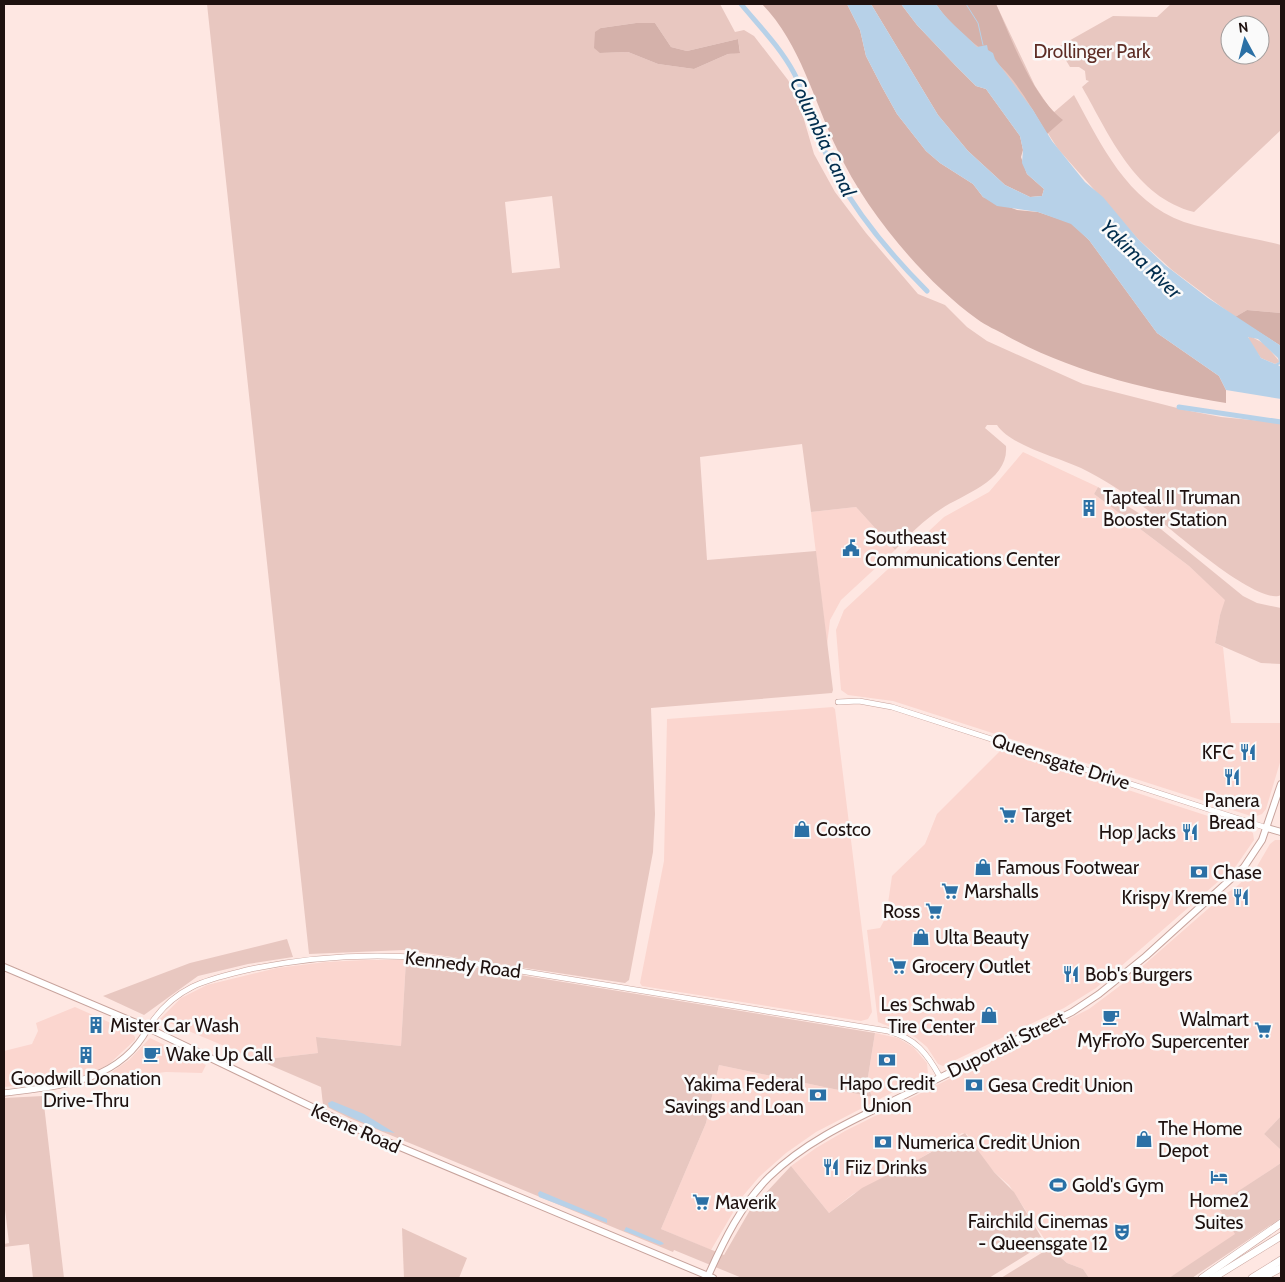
<svg xmlns="http://www.w3.org/2000/svg" width="1285" height="1282" viewBox="0 0 1285 1282" font-family="Cabin,sans-serif">
	<style>
		.built { fill: #fbd6cf }
		.green { fill: #e8c7c0; fill-rule: evenodd }
		.forest { fill: #d4b1aa }
		.water { fill: #b7d1e8; fill-rule: evenodd }
		.lines { fill: none; stroke-linecap: round; stroke-linejoin: round }
		.stream { stroke: #b7d1e8; stroke-width: 1 }
		.canal { stroke: #b7d1e8; stroke-width: 5 }
		.tertiary-casing { stroke: #c7a39c; stroke-width: 6 }
		.secondary-casing { stroke: #c7a39c; stroke-width: 7 }
		.primary-casing { stroke: #c7a39c; stroke-width: 8 }
		.motorway-casing { stroke: #c7a39c; stroke-width: 8 }
		.tertiary { stroke: #fff; stroke-width: 5 }
		.secondary { stroke: #fff; stroke-width: 5.5 }
		.primary { stroke: #fff; stroke-width: 6 }
		.motorway { stroke: #fff; stroke-width: 7 }
		.labels { text-anchor: middle; stroke-width: 5; stroke-linejoin: round; paint-order: stroke }
		.park-label { font-size: 19px; fill: #5e2d25; stroke: #fafafa }
		.poi-label { font-size: 19px; fill: #1e110f; stroke: #fafafa; text-anchor: start }
		.street-label { font-size: 19px; fill: #1e110f; stroke: #fafafa }
		.water-label { font-size: 20px; font-style: italic; fill: #022e4e; stroke: #fafafa }
	</style>
	<rect width="100%" height="100%" fill="#fee7e2"/>
	<g class="built">
		<polygon points="1023,452 1098,487 1094,494 1189,566 1226,600 1220,615 1215,643 1223,647 1231,723 1281,723 1281,759 1266,809 1262,814 1254,817 893,701 848,695 841,690 836,630 844,610 944,517 989,492"/>
		<polygon points="856,507 895,550 841,600 830,620 827,645 811,512"/>
		<polygon points="833,707 835,709 872,1012 868,1019 861,1021 642,986 640,983 664,861 667,719"/>
		<polygon points="1002,749 1248,829 1253,833 1254,840 1236,866 1096,988 1064,1008 943,1066 938,1064 927,1047 915,1037 878,1022 867,930 880,928 886,917 892,876 925,844 937,814"/>
		<polygon points="1275,840 1281,840 1281,1116 1264,1134 1281,1150 1281,1163 1218,1205 1236,1234 1222,1245 1169,1278 1089,1278 1083,1269 1067,1263 1051,1249 1009,1185 994,1172 976,1151 967,1134 962,1133 919,1159 853,1194 829,1213 791,1166 816,1148 845,1131 1089,1009 1121,985 1225,894 1235,888 1256,868 1270,844"/>
		<polygon points="365,960 406,960 401,1046 317,1037 318,1053 258,1060 160,1019 181,998 207,985 277,968 326,962"/>
		<polygon points="75,1007 131,1032 135,1037 135,1040 109,1064 93,1073 56,1082 4,1087 4,1051 32,1044 38,1031 36,1023"/>
		<polygon points="875,1033 898,1038 913,1047 927,1063 928,1074 816,1132 786,1153 759,1177 742,1197 711,1250 661,1229 706,1123 719,1065 872,1097 867,1083"/>
		<polygon points="150,1038 206,1065 202,1073 166,1072 100,1080 129,1060"/>
	</g>
	<g class="green">
		<path d="M 207,4 L 720,4 L 735,32 L 744,30 L 754,36 L 788,80 L 798,99 L 814,154 L 835,192 L 866,233 L 918,294 L 945,305 L 967,327 L 987,341 L 1083,384 L 1185,410 L 1221,417 L 1281,423 L 1281,595 C 1259,607 1169,528 1149,511 C 1128,495 1105,480 1081,468 C 1058,457 1011,446 997,425 L 987,425 L 985,428 L 1006,446 C 1009,481 963,494 941,509 C 924,520 909,535 895,550 L 856,507 L 811,512 L 802,444 L 700,457 L 707,560 L 816,551 L 833,690 L 832,693 L 651,708 L 655,814 L 653,852 L 629,980 L 625,983 L 405,950 L 309,954 ZM 636,23 L 655,23 L 671,47 L 687,51 L 738,39 L 740,52 L 728,54 L 694,69 L 658,64 L 628,52 L 600,53 L 601,28 ZM 552,196 L 560,268 L 512,273 L 505,202 Z"/>
		<path d="M 936,4 L 996,4 L 1035,86 L 1053,113 L 1074,95 C 1101,144 1127,202 1184,222 C 1216,232 1249,237 1281,245 L 1281,313 L 1247,310 L 1235,317 L 1172,270 L 1138,239 L 1058,149 L 1033,110 Z"/>
		<path d="M 1171,4 L 1281,4 L 1281,130 L 1194,212 C 1135,197 1110,136 1082,87 L 1089,81 L 1086,80 L 1085,71 L 1079,67 L 1070,67 L 1058,47 L 1113,16 L 1157,17 ZM 1230,25 L 1260,25 L 1260,55 L 1230,55 Z"/>
		<polygon points="1250,336 1265,344 1280,362 1275,364 1261,358 1247,339"/>
		<polygon points="1098,487 1151,521 1243,596 1257,603 1281,608 1281,664 1261,663 1215,643 1220,615 1225,600 1189,566 1094,494"/>
		<polygon points="287,939 293,957 248,964 198,976 144,1015 103,996 190,963"/>
		<polygon points="406,960 465,966 875,1033 867,1083 872,1097 719,1065 706,1123 661,1229 724,1255 750,1210 791,1166 829,1213 862,1188 919,1159 965,1133 994,1172 1014,1192 1043,1240 1042,1245 989,1278 742,1278 674,1250 673,1252 349,1118 323,1105 321,1087 258,1060 318,1053 316,1037 401,1046"/>
		<polygon points="43,1096 64,1278 33,1278 29,1244 4,1247 4,1244 9,1243 4,1201 4,1098"/>
		<polygon points="1281,1116 1281,1150 1264,1134"/>
		<polygon points="1281,1163 1281,1218 1192,1278 1169,1278 1235,1234 1217,1205"/>
		<polygon points="402,1228 467,1258 459,1278 404,1278"/>
		<polygon points="1048,1249 1051,1249 1067,1263 1083,1269 1089,1278 1001,1278"/>
	</g>
	<g class="forest">
		<path d="M 762,4 L 847,4 L 860,30 L 866,56 L 882,87 L 897,114 L 926,151 L 940,163 L 973,184 L 983,197 L 1017,210 L 1038,212 L 1071,223 L 1089,240 L 1157,333 L 1219,376 L 1226,390 L 1226,403 C 1151,391 1074,373 1007,336 C 997,330 986,326 977,319 C 924,281 865,210 838,151 C 814,102 801,44 762,4 Z"/>
		<polygon points="871,4 901,4 917,25 955,65 976,86 986,89 1020,136 1023,150 1021,157 1027,174 1044,189 1042,196 1030,197 1005,185 968,151 938,115"/>
		<path d="M 936,4 L 996,4 C 1012,40 1032,96 1063,120 L 1047,134 C 1035,114 1023,91 1007,73 C 985,48 954,33 936,4 Z"/>
		<polygon points="636,23 655,23 671,47 687,51 738,39 740,53 728,54 694,69 658,64 628,52 600,53 594,48 595,32 601,28"/>
		<polygon points="1247,310 1281,313 1281,346 1235,317"/>
	</g>
	<g class="water">
		<path d="M 847,4 L 871,4 L 938,115 L 968,151 L 1005,185 L 1030,197 L 1042,196 L 1044,189 L 1027,174 L 1022,163 L 1023,150 L 1020,136 L 986,89 L 976,86 L 955,65 L 917,25 L 901,4 L 936,4 C 947,21 963,32 977,47 L 987,45 L 988,50 L 993,53 L 995,59 L 1033,110 L 1052,141 L 1085,182 L 1103,197 L 1138,239 L 1165,265 L 1208,298 L 1281,346 L 1281,364 L 1278,365 L 1281,367 L 1281,399 L 1226,390 L 1219,376 L 1157,333 L 1089,240 L 1071,224 L 1038,212 L 997,206 L 983,197 L 973,184 L 940,163 L 926,151 L 897,114 L 882,87 L 866,56 L 860,30 ZM 1248,337 L 1258,339 L 1278,358 L 1279,362 L 1275,364 L 1261,358 Z"/>
		<polygon points="332,1101 364,1114 395,1133 382,1131 335,1110 329,1107 328,1103"/>
		<polygon points="540,1191 607,1219 607,1223 539,1197 538,1193"/>
		<polygon points="626,1227 662,1242 664,1244 660,1245 627,1232 624,1231"/>
	</g>
	<g class="lines">
		<polyline class="stream" points="966,4 978,23 983,45"/>
		<g class="canal">
			<path d="M 741,4 C 760,27 780,47 794,73 C 811,105 818,143 836,175 C 860,218 892,256 927,291"/>
			<polyline points="1179,407 1281,422"/>
		</g>
		<g class="tertiary-casing">
			<g id="tertiary">
				<polyline points="838,702 859,701 892,707 1267,828"/>
				<path d="M 148,1028 C 159,1010 174,996 192,987 C 210,978 231,974 251,969 C 323,954 398,952 471,963 L 888,1031 C 915,1038 927,1053 940,1077"/>
			</g>
		</g>
		<g class="secondary-casing">
			<path id="secondary" d="M 4,1093 C 59,1086 119,1083 148,1028"/>
		</g>
		<g class="primary-casing">
			<g id="primary">
				<polyline points="1267,828 1281,832"/>
				<polyline points="4,967 148,1028 364,1132 713,1278"/>
				<path d="M 708,1276 C 724,1240 741,1205 769,1177 C 809,1138 860,1117 909,1093 C 963,1066 1018,1039 1072,1012 L 1099,994 L 1146,956 L 1244,867 L 1262,840 L 1281,784"/>
			</g>
		</g>
		<g class="motorway-casing">
			<g id="motorway">
				<polyline points="1202,1278 1281,1223"/>
				<polyline points="1213,1278 1281,1236"/>
				<polyline points="1252,1278 1281,1260"/>
				<polyline points="1262,1278 1281,1268"/>
			</g>
		</g>
		<use href="#tertiary" class="tertiary"/>
		<use href="#secondary" class="secondary"/>
		<use href="#primary" class="primary"/>
		<use href="#motorway" class="motorway"/>
	</g>
	<defs>
		<g id="building-bare" transform="scale(1.35)"><path d="M-4-6H4V6H1V3H-1V6H-4ZM-2.5-4.3h1.7v1.8h-1.7ZM.8-4.3h1.7v1.8H.8ZM-2.5-1h1.7V.8h-1.7ZM.8-1h1.7V.8H.8Z" fill="#2b70a5" stroke="#fafafa" stroke-width="2.5" paint-order="stroke"/></g>
		<g id="civic-bare" transform="scale(1.35)"><path d="M-.6-6.5H3V-4.5H.6V-3L4-1V1h2V6H-6V1h2V-1L-.6-3ZM-1.2 2.5V6h2.4V2.5Z" fill="#2b70a5" stroke="#fafafa" stroke-width="2.5" paint-order="stroke"/></g>
		<g id="restaurant-bare" transform="scale(1.35)"><path d="M-5-6h1v4h1v-4h1v4h1v-4h1v5L-1.5 .5V6h-2V.5L-5-1ZM5-6V6H3V1.5H1.5Q1.5-4 5-6Z" fill="#2b70a5" stroke="#fafafa" stroke-width="2.5" paint-order="stroke"/></g>
		<g id="supermarket-bare" transform="scale(1.35)"><path d="M-6-5.5h2.5l.6 2H6L4.5 2H-2.5L-4.4-4H-6ZM-1.5 3.2a1.3 1.3 0 1 0 .1 0ZM3 3.2a1.3 1.3 0 1 0 .1 0Z" fill="#2b70a5" stroke="#fafafa" stroke-width="2.5" paint-order="stroke"/></g>
		<g id="shop-bare" transform="scale(1.35)"><path d="M-5-2.5h2.3a2.7 3.5 0 0 1 5.4 0H5L5.5 6h-11ZM-1.5-2.5h3a1.5 2.3 0 0 0-3 0Z" fill="#2b70a5" stroke="#fafafa" stroke-width="2.5" paint-order="stroke"/></g>
		<g id="bank-bare" transform="scale(1.35)"><path d="M-6-4H6V4H-6ZM0-2.3a2.3 2.3 0 1 0 0 4.6a2.3 2.3 0 1 0 0-4.6Z" fill="#2b70a5" stroke="#fafafa" stroke-width="2.5" paint-order="stroke"/></g>
		<g id="cafe-bare" transform="scale(1.35)"><path d="M-5.5-4.5H6V0H3Q3 3.5 0 3.5H-2.5Q-5.5 3.5-5.5 0ZM3-3.2v2h1.7v-2ZM-6 4.5H4V6H-6Z" fill="#2b70a5" stroke="#fafafa" stroke-width="2.5" paint-order="stroke"/></g>
		<g id="hotel-bare" transform="scale(1.35)"><path d="M-6-4.5h1.5V1H6V5H4.5V3h-9V5H-6ZM-4 0a1.8 1.8 0 1 1 3.6 0ZM.5 0V-2.5h3Q6-2.5 6 0Z" fill="#2b70a5" stroke="#fafafa" stroke-width="2.5" paint-order="stroke"/></g>
		<g id="stadium-bare" transform="scale(1.35)"><path d="M0-5a6.5 5 0 1 0 0 10a6.5 5 0 1 0 0-10ZM-3.5-1.8h7v3.6h-7Z" fill="#2b70a5" stroke="#fafafa" stroke-width="2.5" paint-order="stroke"/></g>
		<g id="theatre-bare" transform="scale(1.35)"><path d="M-5-5.5Q0-4 5-5.5V0Q5 5 0 6Q-5 5-5 0ZM-3.3-2.5H-1v1.5H-3.3ZM1-2.5H3.3v1.5H1ZM-2.8 1Q0 5.5 2.8 1Z" fill="#2b70a5" stroke="#fafafa" stroke-width="2.5" paint-order="stroke"/></g>
	</defs>
	<g fill-rule="evenodd">
		<use href="#building-bare" x="1089" y="508"/>
		<use href="#civic-bare" x="851" y="548"/>
		<use href="#restaurant-bare" x="1248" y="752"/>
		<use href="#restaurant-bare" x="1232" y="777"/>
		<use href="#supermarket-bare" x="1008" y="815"/>
		<use href="#shop-bare" x="802" y="829"/>
		<use href="#restaurant-bare" x="1190" y="832"/>
		<use href="#shop-bare" x="983" y="867"/>
		<use href="#bank-bare" x="1199" y="872"/>
		<use href="#supermarket-bare" x="950" y="891"/>
		<use href="#restaurant-bare" x="1241" y="897"/>
		<use href="#supermarket-bare" x="934" y="911"/>
		<use href="#shop-bare" x="921" y="937"/>
		<use href="#supermarket-bare" x="898" y="966"/>
		<use href="#restaurant-bare" x="1071" y="974"/>
		<use href="#shop-bare" x="989" y="1015"/>
		<use href="#cafe-bare" x="1111" y="1017"/>
		<use href="#building-bare" x="96" y="1025"/>
		<use href="#supermarket-bare" x="1263" y="1030"/>
		<use href="#cafe-bare" x="152" y="1054"/>
		<use href="#building-bare" x="86" y="1055"/>
		<use href="#bank-bare" x="887" y="1060"/>
		<use href="#bank-bare" x="974" y="1085"/>
		<use href="#bank-bare" x="818" y="1095"/>
		<use href="#shop-bare" x="1144" y="1139"/>
		<use href="#bank-bare" x="883" y="1142"/>
		<use href="#restaurant-bare" x="831" y="1167"/>
		<use href="#hotel-bare" x="1219" y="1177"/>
		<use href="#stadium-bare" x="1058" y="1185"/>
		<use href="#supermarket-bare" x="701" y="1202"/>
		<use href="#theatre-bare" x="1122" y="1232"/>
	</g>
	<g class="labels">
		<g class="park-label">
			<text x="1092" y="58">Drollinger Park</text>
		</g>
		<g class="poi-label">
			<text x="1103" y="504">Tapteal II Truman<tspan x="1103" dy="22">Booster Station</tspan></text>
			<text x="865" y="544">Southeast<tspan x="865" dy="22">Communications Center</tspan></text>
			<text x="1234" y="759" text-anchor="end">KFC</text>
			<text x="1232" y="807" text-anchor="middle">Panera<tspan x="1232" dy="22">Bread</tspan></text>
			<text x="1022" y="822">Target</text>
			<text x="816" y="836">Costco</text>
			<text x="1176" y="839" text-anchor="end">Hop Jacks</text>
			<text x="997" y="874">Famous Footwear</text>
			<text x="1213" y="879">Chase</text>
			<text x="964" y="898">Marshalls</text>
			<text x="1227" y="904" text-anchor="end">Krispy Kreme</text>
			<text x="920" y="918" text-anchor="end">Ross</text>
			<text x="935" y="944">Ulta Beauty</text>
			<text x="912" y="973">Grocery Outlet</text>
			<text x="1085" y="981">Bob's Burgers</text>
			<text x="975" y="1011" text-anchor="end">Les Schwab<tspan x="975" dy="22">Tire Center</tspan></text>
			<text x="1249" y="1026" text-anchor="end">Walmart<tspan x="1249" dy="22">Supercenter</tspan></text>
			<text x="110" y="1032">Mister Car Wash</text>
			<text x="1111" y="1047" text-anchor="middle">MyFroYo</text>
			<text x="166" y="1061">Wake Up Call</text>
			<text x="86" y="1085" text-anchor="middle">Goodwill Donation<tspan x="86" dy="22">Drive-Thru</tspan></text>
			<text x="887" y="1090" text-anchor="middle">Hapo Credit<tspan x="887" dy="22">Union</tspan></text>
			<text x="804" y="1091" text-anchor="end">Yakima Federal<tspan x="804" dy="22">Savings and Loan</tspan></text>
			<text x="988" y="1092">Gesa Credit Union</text>
			<text x="1158" y="1135">The Home<tspan x="1158" dy="22">Depot</tspan></text>
			<text x="897" y="1149">Numerica Credit Union</text>
			<text x="845" y="1174">Fiiz Drinks</text>
			<text x="1072" y="1192">Gold's Gym</text>
			<text x="1219" y="1207" text-anchor="middle">Home2<tspan x="1219" dy="22">Suites</tspan></text>
			<text x="715" y="1209">Maverik</text>
			<text x="1108" y="1228" text-anchor="end">Fairchild Cinemas<tspan x="1108" dy="22">- Queensgate 12</tspan></text>
		</g>
		<g class="street-label">
			<text transform="translate(1061 761) rotate(18)" y="7">Queensgate Drive</text>
			<text transform="translate(463 964) rotate(7)" y="7">Kennedy Road</text>
			<text transform="translate(1006 1044) rotate(-26)" y="7">Duportail Street</text>
			<text transform="translate(356 1128) rotate(24)" y="7">Keene Road</text>
		</g>
		<g class="water-label">
			<text transform="translate(823 137) rotate(65)" y="7">Columbia Canal</text>
			<text transform="translate(1141 259) rotate(44)" y="7">Yakima River</text>
		</g>
	</g>
	<rect width="1285" height="1282" fill="none" stroke="#1e110f" stroke-width="10"/>
	<g transform="translate(1245 40) rotate(353)"><circle r="24" fill="#fafafa" stroke="#a29d9c"/>
	<path d="M0-4L9 19L0 12L-9 19Z" fill="#2b70a5"/>
	<text y="-8" font-size="14" font-weight="bold" text-anchor="middle" fill="#1e110f">N</text>
	</g>
</svg>
